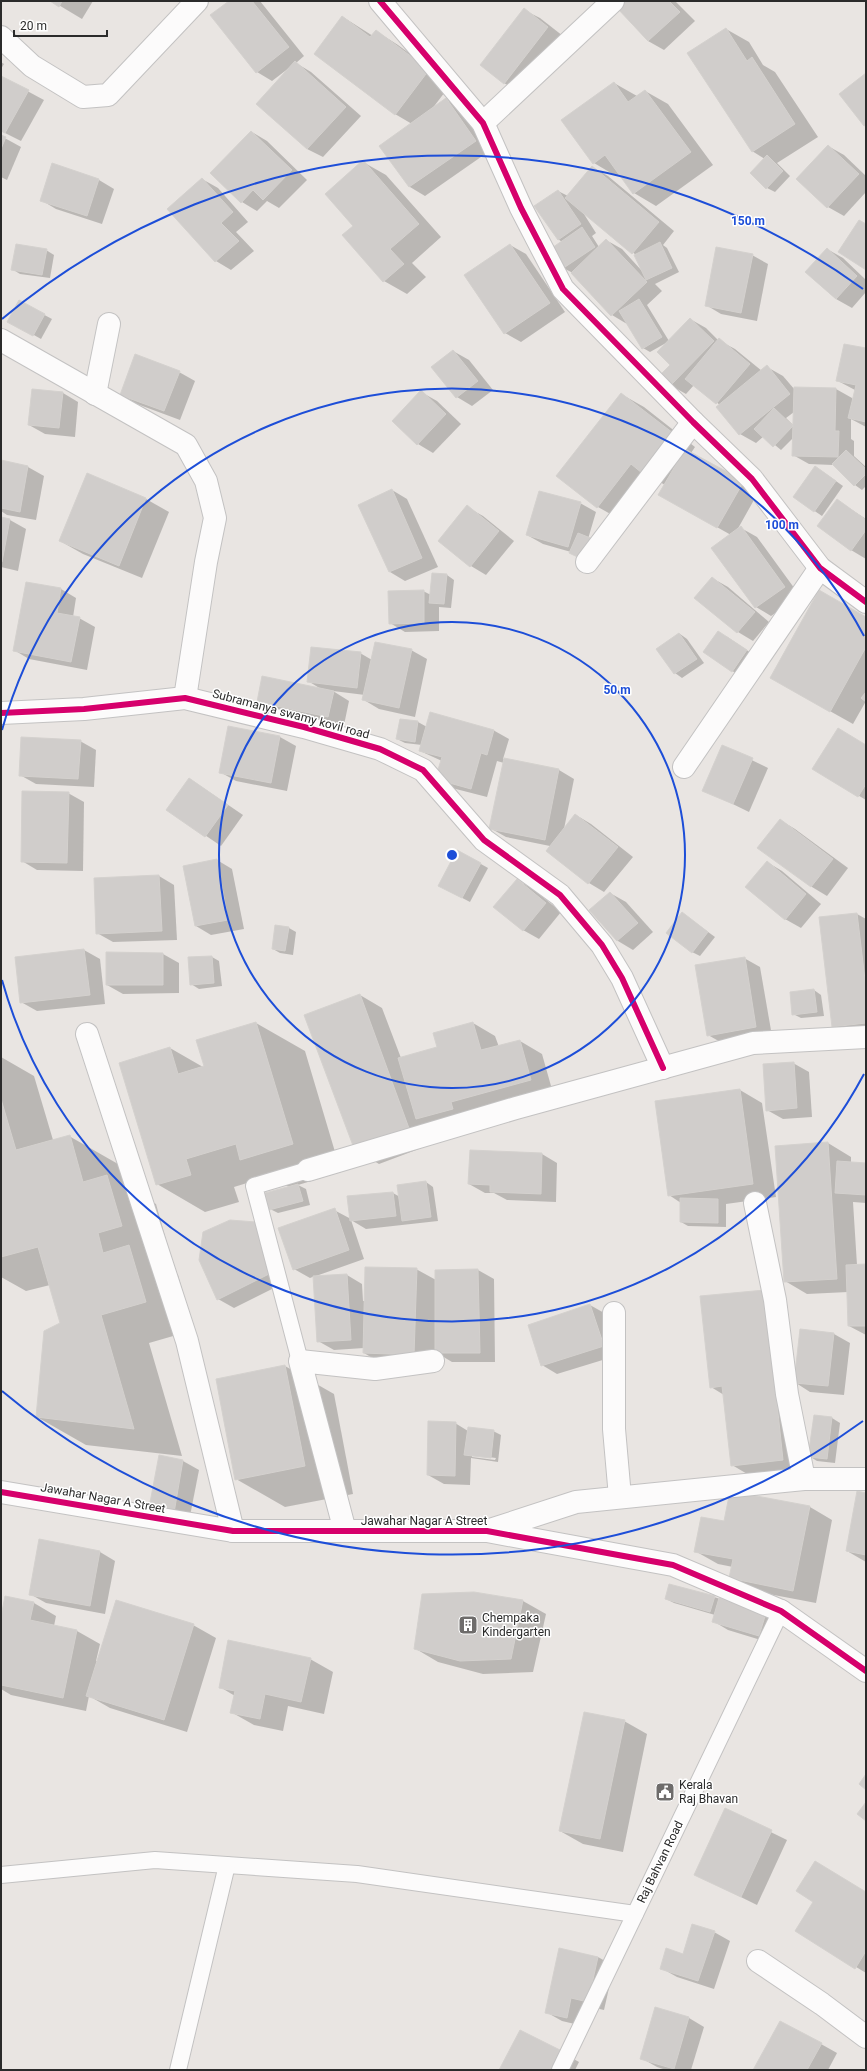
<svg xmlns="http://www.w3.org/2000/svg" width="867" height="2071" font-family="Roboto,sans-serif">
<rect width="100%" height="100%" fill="#e9e5e2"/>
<g fill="#0003" fill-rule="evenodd">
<polygon points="52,1 93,1 82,19"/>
<polygon points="230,1 260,1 304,56 296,63 311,72 361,116 323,157 307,149 289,68 272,81 257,72"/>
<polygon points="628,1 675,1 695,21 664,50 648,41 619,9"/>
<polygon points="524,10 540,18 563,36 520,92 504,83"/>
<polygon points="343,17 373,36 376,31 398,45 451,84 432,109 446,99 462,108 491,150 425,196 410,187 380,146 412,124 395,114"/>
<polygon points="726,29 749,42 763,65 775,72 818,137 777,163 790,176 775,192 767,188 752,173 765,159 752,151"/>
<polygon points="1,62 4,64 1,69"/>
<polygon points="1,77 44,100 21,141 1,131"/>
<polygon points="614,83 637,96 645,91 668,104 713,165 656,206 634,193 620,174 616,176 594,163"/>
<polygon points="252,132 267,141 307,180 279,208 267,201 257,211 242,202 212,173"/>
<polygon points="1,136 21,147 7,180 1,177"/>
<polygon points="828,146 844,155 866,176 866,192 844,216 828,207 797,179"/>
<polygon points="363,162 386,175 441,237 412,263 426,277 407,294 384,281 343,235 354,226"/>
<polygon points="53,165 99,180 114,189 102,224 56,209 41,200"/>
<path d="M 592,167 L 608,176 L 674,231 L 663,245 L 667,248 L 679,272 L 655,284 L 662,291 L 647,305 L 669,341 L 690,319 L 706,328 L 718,340 L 735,349 L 762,371 L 767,367 L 783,376 L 795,390 L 795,388 L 836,389 L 852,398 L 853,403 L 855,390 L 838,381 L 866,349 L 866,427 L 851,419 L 851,439 L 854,441 L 854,456 L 866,467 L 866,486 L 862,490 L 855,485 L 833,465 L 809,464 L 793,455 L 794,437 L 781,450 L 764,436 L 756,443 L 740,434 L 720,405 L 694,385 L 686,394 L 670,385 L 672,365 L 666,343 L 650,352 L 643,348 L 627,324 L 612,315 L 571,272 L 563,268 L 562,242 L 558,239 L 558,191 L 568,196 ZM 582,211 L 636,255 L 642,271 L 622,249 L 606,240 L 599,247 L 592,236 L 596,233 ZM 794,412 L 794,426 L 786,418 Z"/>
<polygon points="202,179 218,188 248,222 236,232 254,251 231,270 216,261 169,209"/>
<polygon points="510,245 526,254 565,312 521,342 505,333"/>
<polygon points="827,249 843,258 866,280 866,292 852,308 836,299 806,272"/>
<polygon points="46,250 54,255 50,278 20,274 12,269"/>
<polygon points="752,255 768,264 757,321 721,314 706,305"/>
<polygon points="20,302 52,319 41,339 9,321"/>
<polygon points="453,351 469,360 493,390 472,406 457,397"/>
<polygon points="179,372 195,381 180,420 137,404 121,395"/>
<polygon points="421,392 437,401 461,424 433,453 418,444 393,421"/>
<polygon points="63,393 78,402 75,437 45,434 29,425"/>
<polygon points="621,394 644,407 695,447 691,453 759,491 736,532 741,528 757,537 800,596 771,616 756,607 731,535 660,495 665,485 653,478 621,520 598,507 558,475"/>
<polygon points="1,461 28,467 44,476 36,520 7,515 1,511"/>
<polygon points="823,472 843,486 822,516 794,497"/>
<polygon points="87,475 146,499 169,512 142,578 83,554 60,541"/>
<polygon points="392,490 407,499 438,567 405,581 390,572 359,505"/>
<polygon points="837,500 866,519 866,559 851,550"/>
<polygon points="580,503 596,512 588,539 578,557 571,552 543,544 527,535"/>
<polygon points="467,507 483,516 514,541 486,575 471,566"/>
<polygon points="1,518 10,520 26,529 18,571 1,567"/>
<polygon points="447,575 454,580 451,608 439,607 439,631 405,632 390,623 423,591 431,595"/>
<polygon points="712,578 728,587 769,622 753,641 738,632"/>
<polygon points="61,589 76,598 73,617 79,618 95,627 87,670 29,659 14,650"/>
<polygon points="866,618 866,701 853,724 794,691"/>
<polygon points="680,634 687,639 704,663 682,678 675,673"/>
<polygon points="726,636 754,655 740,676 704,652"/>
<polygon points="411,650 427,659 415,717 379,709 364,700 365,695 333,691 349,701 344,725 273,710 258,701 321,689 308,681 360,653 372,660"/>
<polygon points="400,720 418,722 427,727 493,730 509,739 503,759 559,770 574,779 564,829 576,815 591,824 633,857 604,892 589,883 547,850 550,846 506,837 490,828 504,763 497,761 487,797 452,788 436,779 442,761 420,751 422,745 405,743 397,739"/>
<polygon points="229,727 280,737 296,746 287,791 236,781 220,772"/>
<polygon points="80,741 96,750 94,787 36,784 20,775"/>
<polygon points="723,746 768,768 749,812 704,790"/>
<polygon points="866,746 866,800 814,769"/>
<polygon points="190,779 243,815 221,846 168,810"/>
<polygon points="68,793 84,802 83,871 37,870 22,861"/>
<polygon points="780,820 795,829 848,868 827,896 812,887 759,847"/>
<polygon points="458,851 488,868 470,902 447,890"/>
<polygon points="217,860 232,869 244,929 211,935 196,926"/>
<polygon points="767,862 782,871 821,904 801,928 785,919"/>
<polygon points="159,876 174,885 177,940 113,942 97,933"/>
<polygon points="517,880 533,889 561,912 539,939 523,930"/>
<polygon points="610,893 626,902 653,932 633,950 618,941 591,910"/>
<polygon points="682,913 715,937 700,956 692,952"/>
<polygon points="857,914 866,919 866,1033 848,1035 833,1026"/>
<polygon points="289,928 296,932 293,955 280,953 273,949"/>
<polygon points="84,950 100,959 105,1004 37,1011 21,1002"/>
<polygon points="107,953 163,954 179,963 179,993 123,994 107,985"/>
<polygon points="212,957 219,961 222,986 199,989 191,984"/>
<polygon points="744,958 760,967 772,1036 724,1044 708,1035"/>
<polygon points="814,990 821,995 824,1016 801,1018 793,1014"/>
<polygon points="360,995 382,1008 401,1058 438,1048 473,1023 495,1036 499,1047 520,1041 542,1054 553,1093 439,1131 425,1123 432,1144 379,1164 356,1150"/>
<polygon points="256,1023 305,1051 341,1172 298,1185 306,1189 310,1205 278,1213 270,1209 289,1187 270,1176 234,1187 239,1202 205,1212 157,1184 170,1048 203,1067 205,1067 198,1040"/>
<polygon points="1,1057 34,1076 53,1140 69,1136 118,1164 124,1185 156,1204 170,1254 151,1259 178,1275 194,1330 149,1343 182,1456 86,1445 37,1417 61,1324 50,1285 26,1291 1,1277"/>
<polygon points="793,1063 809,1072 812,1117 783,1119 767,1110"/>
<polygon points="740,1090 762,1103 776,1197 726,1204 726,1227 688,1226 681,1222 681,1203 669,1195"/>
<polygon points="828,1143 851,1157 851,1163 866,1164 866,1203 853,1202 857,1265 866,1265 866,1335 849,1326 848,1292 807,1294 785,1281"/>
<polygon points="542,1154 557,1163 556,1202 507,1200 494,1193 485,1193 469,1184"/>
<polygon points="426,1182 433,1187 438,1221 366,1229 351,1220 364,1259 316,1276 347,1275 362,1284 363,1301 365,1301 416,1269 436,1280 436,1271 478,1270 494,1279 495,1362 452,1362 437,1353 386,1366 364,1353 364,1348 334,1350 318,1341 315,1276 310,1278 294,1269 334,1210 351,1219 393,1193 400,1197"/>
<polygon points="204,1233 286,1282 234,1308 218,1299"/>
<polygon points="765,1291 787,1304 795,1374 801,1330 834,1334 850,1343 844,1395 810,1392 796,1383 805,1472 754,1478 732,1465 724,1395 711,1387"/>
<polygon points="590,1305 606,1314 619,1355 557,1374 542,1365"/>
<polygon points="285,1366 334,1394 353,1494 285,1507 236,1479"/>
<polygon points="814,1416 832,1418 840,1423 835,1463 817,1461 809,1456"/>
<path d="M 455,1423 L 468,1431 L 493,1431 L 501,1435 L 498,1462 L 471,1458 L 470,1485 L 444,1484 L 428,1475 ZM 472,1455 L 496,1458 L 495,1460 L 472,1457 Z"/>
<polygon points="160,1457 183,1461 199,1470 189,1521 165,1517"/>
<polygon points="866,1494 866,1562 847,1551"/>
<polygon points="810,1507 832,1520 816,1603 753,1591 731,1578 733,1567 718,1564 695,1551 725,1523"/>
<polygon points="100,1552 115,1561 105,1614 46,1603 30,1594"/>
<polygon points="474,1593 523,1601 546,1614 533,1672 483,1674 438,1662 416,1649"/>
<polygon points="714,1597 766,1614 781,1623 774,1644 728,1630 713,1621 715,1615 674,1603 666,1599"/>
<polygon points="34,1603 56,1616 54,1626 77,1631 100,1644 96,1661 98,1661 193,1625 216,1638 187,1732 110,1708 89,1696 86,1711 11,1695 1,1689 1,1622"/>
<polygon points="310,1659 333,1672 324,1714 288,1706 283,1731 254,1725 231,1712 235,1696 220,1687"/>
<polygon points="624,1721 647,1734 623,1852 583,1844 560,1831"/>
<polygon points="726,1810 787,1840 757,1905 696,1875"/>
<polygon points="866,1893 866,1973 797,1931 815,1901"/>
<polygon points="714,1932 730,1941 714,1989 677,1977 661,1968 684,1955"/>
<polygon points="560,1949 598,1957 614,1966 604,2010 587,2006 583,2026 562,2021 546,2012"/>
<polygon points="689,2018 704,2027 691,2070 666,2070 657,2067 641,2058"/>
<polygon points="821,2044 837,2053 828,2070 754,2070"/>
<polygon points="563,2053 579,2062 575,2070 500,2070"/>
</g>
<g fill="#d0cdcb" stroke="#d4d1ce">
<polygon points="50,1 62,1 59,7"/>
<polygon points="229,1 252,1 289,47 256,73 210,15"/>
<polygon points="626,1 669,1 680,12 648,41 618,9"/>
<polygon points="524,8 548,27 504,84 480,65"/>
<polygon points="342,16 370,37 376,30 429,70 395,115 314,54"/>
<polygon points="726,28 747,61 752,57 795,124 752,152 687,53"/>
<polygon points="295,61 346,107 307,149 256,104"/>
<polygon points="866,73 866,125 864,126 839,94"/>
<polygon points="1,76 29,90 5,133 1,131"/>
<polygon points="614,82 628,102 645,90 691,152 633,194 605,155 593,164 561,120"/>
<polygon points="446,98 476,141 409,187 379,146"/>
<polygon points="251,131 292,170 263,200 253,190 241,203 210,173"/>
<polygon points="1,135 6,137 1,149"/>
<polygon points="828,145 859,174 827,208 796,179"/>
<polygon points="767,155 783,171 766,189 750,173"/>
<polygon points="363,160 419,224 390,249 404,264 383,282 342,235 353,226 325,194"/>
<polygon points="52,163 99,179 87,216 40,201"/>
<polygon points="592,166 659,222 632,254 565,198"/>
<polygon points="202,178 233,212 221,223 239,241 215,262 167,209"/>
<polygon points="558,190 581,224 558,240 534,206"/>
<polygon points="859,220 866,224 866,270 838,252"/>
<polygon points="582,227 595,247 562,269 549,250"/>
<polygon points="606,239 647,282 611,316 571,273"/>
<polygon points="660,242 672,268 646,280 634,255"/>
<polygon points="16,244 47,249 42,275 11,270"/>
<polygon points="510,244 550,303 504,334 464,275"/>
<polygon points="716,247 753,254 741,313 705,306"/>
<polygon points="827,248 857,276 836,299 805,272"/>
<polygon points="639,299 662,337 642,349 619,311"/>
<polygon points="19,300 45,314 33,336 7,322"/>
<polygon points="690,318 714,341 670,386 659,376 670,365 657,352"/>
<polygon points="719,338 750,364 716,404 685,379"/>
<polygon points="844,344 866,348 866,422 848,418 856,385 836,381"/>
<polygon points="453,350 478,381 456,398 431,367"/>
<polygon points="135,354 180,371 164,411 120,395"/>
<polygon points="767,365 790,394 739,435 716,407"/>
<polygon points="794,387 836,388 835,431 839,431 838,457 792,456"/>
<polygon points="32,389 63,392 59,428 28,425"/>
<polygon points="421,390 446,414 417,445 392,421"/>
<polygon points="621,393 673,433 642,473 631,464 597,508 556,476"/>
<polygon points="774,408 793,426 773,447 754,429"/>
<polygon points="685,449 744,481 717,528 658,495"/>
<polygon points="846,450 866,469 866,474 854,486 832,464"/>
<polygon points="1,460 28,466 20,512 1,508"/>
<polygon points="815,466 836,481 814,512 793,497"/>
<polygon points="87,473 146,498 119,566 59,541"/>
<polygon points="392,489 422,558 389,572 358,505"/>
<polygon points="539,491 581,502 568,547 526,535"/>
<polygon points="837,499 866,520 866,530 851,551 817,526"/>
<polygon points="467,505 499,531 470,567 438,541"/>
<polygon points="1,517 10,519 2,562 1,562"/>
<polygon points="741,526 785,587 755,608 711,548"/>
<polygon points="578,533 593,539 584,560 569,553"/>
<polygon points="432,573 447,574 444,604 429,603"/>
<polygon points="712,577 755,612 737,633 694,598"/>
<polygon points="26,582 61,588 57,613 80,617 71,662 13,651"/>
<polygon points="424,590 424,623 389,624 388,591"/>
<polygon points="819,590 866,617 866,647 830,712 770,678"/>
<polygon points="718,631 747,650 732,672 703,652"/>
<polygon points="679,633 697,659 674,674 656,649"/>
<polygon points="375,642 412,649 399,708 362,700"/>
<polygon points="311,647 361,652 357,688 307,682"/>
<polygon points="262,676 334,691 328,717 257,702"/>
<polygon points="866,692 866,702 861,698"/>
<polygon points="430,712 494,730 487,755 481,753 471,789 435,779 442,757 419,751"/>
<polygon points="400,719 418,721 415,742 396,739"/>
<polygon points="228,726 280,736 271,783 219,773"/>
<polygon points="838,728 866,745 866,784 858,797 812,769"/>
<polygon points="21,737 81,740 78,779 19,776"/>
<polygon points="722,745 753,758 733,804 702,791"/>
<polygon points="504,758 559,769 545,840 489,829"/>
<polygon points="189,778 228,805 205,837 166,810"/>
<polygon points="22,791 69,792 67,863 21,862"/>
<polygon points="575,814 618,847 588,884 546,851"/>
<polygon points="780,819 833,859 811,887 757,848"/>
<polygon points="457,850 481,863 462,898 438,886"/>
<polygon points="217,859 228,920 195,926 183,866"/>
<polygon points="767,861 806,894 785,920 745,887"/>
<polygon points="159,875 162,931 96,934 94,878"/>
<polygon points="517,879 546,903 523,931 493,907"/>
<polygon points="610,892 638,923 617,941 589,910"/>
<polygon points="682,912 708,932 692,953 666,933"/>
<polygon points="857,913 866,988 866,1023 832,1027 819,917"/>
<polygon points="275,925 289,927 285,951 272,949"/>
<polygon points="84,949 90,995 20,1003 15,957"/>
<polygon points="106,952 163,953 163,985 106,985"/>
<polygon points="212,956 214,983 190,985 188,957"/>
<polygon points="745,957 756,1027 707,1036 695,965"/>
<polygon points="814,989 817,1012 792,1015 790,992"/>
<polygon points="360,994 410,1131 355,1151 304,1015"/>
<polygon points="256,1022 293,1144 240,1160 236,1144 186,1159 191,1175 156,1185 119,1063 170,1047 178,1074 204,1066 196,1040"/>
<polygon points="473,1022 481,1050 520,1040 531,1080 451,1102 453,1109 416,1119 398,1058 437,1047 433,1033"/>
<polygon points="794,1062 797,1108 766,1111 763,1064"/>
<polygon points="740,1089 753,1184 668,1196 655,1101"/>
<polygon points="1,1099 16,1150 70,1135 83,1182 107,1175 122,1226 98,1233 103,1253 129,1245 146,1302 101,1315 134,1429 36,1417 44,1331 60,1323 38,1247 1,1257"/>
<polygon points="828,1142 837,1279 784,1282 775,1146"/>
<polygon points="470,1150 542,1153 541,1194 490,1192 490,1185 468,1184"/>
<polygon points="837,1161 866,1163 866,1195 835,1193"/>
<polygon points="426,1181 431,1217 402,1221 397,1185"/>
<polygon points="298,1184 303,1201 269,1210 265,1193"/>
<polygon points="393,1192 396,1216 350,1221 347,1196"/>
<polygon points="680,1198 718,1199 718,1223 680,1222"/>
<polygon points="335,1208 349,1250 293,1270 278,1228"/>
<polygon points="230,1220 256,1222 271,1273 217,1300 199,1260 203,1232"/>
<polygon points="866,1264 866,1326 848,1326 846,1265"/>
<polygon points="365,1267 417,1268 414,1355 363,1353"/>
<polygon points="478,1269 480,1353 435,1353 435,1270"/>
<polygon points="347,1274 351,1340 317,1342 313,1276"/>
<polygon points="765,1290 783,1460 731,1466 722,1386 710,1388 700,1296"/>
<polygon points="590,1304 604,1346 541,1366 528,1325"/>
<polygon points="800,1329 834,1333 828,1386 794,1383"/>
<polygon points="285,1365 305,1466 235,1480 216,1379"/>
<polygon points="814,1415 832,1417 827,1459 808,1457"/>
<polygon points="428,1421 456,1422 455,1476 427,1475"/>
<polygon points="468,1427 494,1430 491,1458 464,1455"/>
<polygon points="159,1455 183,1460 174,1513 149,1508"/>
<polygon points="730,1491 810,1506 793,1591 729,1578 733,1559 694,1552 701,1517 724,1521"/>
<polygon points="857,1491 866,1493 866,1555 846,1551"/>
<polygon points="39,1539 100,1551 90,1606 29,1595"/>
<polygon points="669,1584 715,1596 710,1612 665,1599"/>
<polygon points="474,1592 523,1600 511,1659 460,1661 414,1649 422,1594"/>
<polygon points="5,1596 34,1602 30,1620 77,1630 63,1698 1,1685 1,1617"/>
<polygon points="719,1598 766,1613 759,1636 712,1622"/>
<polygon points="116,1600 194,1624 164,1720 86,1696"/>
<polygon points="228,1640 311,1658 301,1702 265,1694 260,1719 230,1713 235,1691 219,1688"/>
<polygon points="584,1712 625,1720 600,1839 559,1831"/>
<polygon points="866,1774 866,1790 859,1784"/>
<polygon points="866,1802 866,1821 857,1814"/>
<polygon points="725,1808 772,1830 741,1897 694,1875"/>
<polygon points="815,1861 866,1892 866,1951 855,1969 795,1931 813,1902 796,1891"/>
<polygon points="692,1924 715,1931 698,1981 660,1969 666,1948 683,1954"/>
<polygon points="559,1948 598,1957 588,2002 571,1998 567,2018 545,2013"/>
<polygon points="655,2007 689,2017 674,2069 640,2059"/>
<polygon points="780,2021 822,2043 807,2070 753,2070"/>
<polygon points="520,2030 564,2052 555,2070 499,2070"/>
</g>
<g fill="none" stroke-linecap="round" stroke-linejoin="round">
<defs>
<g id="service">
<polyline points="300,1361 254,1186 308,1170"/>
<polyline points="1,1875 155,1860 357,1874 635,1914"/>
<polyline points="178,2070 227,1865"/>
<polyline points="560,2070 781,1611"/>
</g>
<g id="minor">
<polyline points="380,1 483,123 521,208 563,289 693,422 752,479 820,568 866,602"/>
<polyline points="1,37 32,66 83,97 108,95 197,1"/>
<polyline points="483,123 613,1"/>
<polyline points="1,340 186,445 206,481 215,518 206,562 185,698"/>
<polyline points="95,394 109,324"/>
<polyline points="587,562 693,422"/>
<polyline points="1,713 84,709 185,698 304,727 380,749 423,770 484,840 560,895 602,945 622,978 663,1068"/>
<polyline points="684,767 820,568"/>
<polyline points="87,1034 187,1341 233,1531"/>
<polyline points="308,1170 516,1108 753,1043 866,1037"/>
<polyline points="755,1203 775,1300 787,1394 804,1479"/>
<polyline points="614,1313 614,1429 620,1497"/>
<polyline points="345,1531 300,1361 375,1369 433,1361"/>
<polyline points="487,1531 576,1502 804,1479 866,1479"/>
<polyline points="781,1611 866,1671"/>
<polyline points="758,1961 822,2004 866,2037"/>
</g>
<polyline id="tertiary" points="1,1492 233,1531 487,1531 673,1565 781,1611"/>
</defs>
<use href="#service" stroke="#c3c2c2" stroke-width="18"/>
<use href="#minor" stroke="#c3c2c2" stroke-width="24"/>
<use href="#tertiary" stroke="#c3c2c2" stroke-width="24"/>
<use href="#service" stroke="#fcfbfb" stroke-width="16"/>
<use href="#minor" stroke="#fcfbfb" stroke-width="22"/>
<use href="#tertiary" stroke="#fcfbfb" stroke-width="22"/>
<defs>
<g id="cycleway">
<polyline points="380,1 483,123 521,208 563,289 693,422 752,479 820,568 866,602"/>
<polyline points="1,713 84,709 185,698 304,727 380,749 423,770 484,840 560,895 602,945 622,978 663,1068"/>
<polyline points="1,1492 233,1531 487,1531 673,1565 781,1611 866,1671"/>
</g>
</defs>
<use href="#cycleway" stroke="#fff" stroke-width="8"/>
<use href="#cycleway" stroke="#d6006c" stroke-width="6"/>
</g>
<g fill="none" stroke="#1d4ed8" stroke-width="2">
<circle cx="452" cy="855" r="233"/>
<path d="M864 1074A467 467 0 0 1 2 980M2 730A467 467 0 0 1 864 636"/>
<path d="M863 1421A700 700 0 0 1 2 1391M2 319A700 700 0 0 1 863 289"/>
</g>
<defs>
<symbol id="building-square" viewBox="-11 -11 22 22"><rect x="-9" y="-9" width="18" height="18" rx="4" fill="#6e6c6b" stroke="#fff"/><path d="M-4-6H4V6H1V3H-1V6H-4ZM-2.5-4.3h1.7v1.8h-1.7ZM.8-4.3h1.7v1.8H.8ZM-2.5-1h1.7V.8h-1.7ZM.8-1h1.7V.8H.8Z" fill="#fff"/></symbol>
<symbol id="civic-square" viewBox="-11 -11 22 22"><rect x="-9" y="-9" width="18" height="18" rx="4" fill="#6e6c6b" stroke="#fff"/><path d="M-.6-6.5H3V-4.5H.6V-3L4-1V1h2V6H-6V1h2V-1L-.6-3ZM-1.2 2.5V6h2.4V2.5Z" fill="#fff"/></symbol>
</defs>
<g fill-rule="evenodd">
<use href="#building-square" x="457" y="1614" width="22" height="22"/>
<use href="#civic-square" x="654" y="1781" width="22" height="22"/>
</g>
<g text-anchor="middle" stroke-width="3" stroke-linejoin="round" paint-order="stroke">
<g font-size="12" fill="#2b2b2b" stroke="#fff">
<text transform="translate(291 714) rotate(15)" y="4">Subramanya swamy kovil road</text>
<text transform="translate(103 1498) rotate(10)" y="4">Jawahar Nagar A Street</text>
<text x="424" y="1525">Jawahar Nagar A Street</text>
<text transform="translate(660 1862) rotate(-64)" y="4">Raj Bahvan Road</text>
</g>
<g font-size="12" fill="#2b2b2b" stroke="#fff" text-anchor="start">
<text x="482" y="1622">Chempaka<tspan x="482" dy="14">Kindergarten</tspan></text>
<text x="679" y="1789">Kerala<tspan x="679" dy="14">Raj Bhavan</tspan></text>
</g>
</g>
<circle cx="452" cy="855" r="6" fill="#1d4ed8" stroke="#fff" stroke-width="2"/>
<g font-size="12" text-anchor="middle" font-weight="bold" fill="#1d4ed8" stroke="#fff" stroke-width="3" stroke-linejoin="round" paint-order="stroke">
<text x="748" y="225">150 m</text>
<text x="782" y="529">100 m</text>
<text x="617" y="694">50 m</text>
</g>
<rect width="867" height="2071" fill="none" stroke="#2b2b2b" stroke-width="4"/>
<path d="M14 30v6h93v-6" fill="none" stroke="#2b2b2b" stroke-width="2"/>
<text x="20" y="30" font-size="12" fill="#2b2b2b" stroke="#ffffff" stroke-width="3" paint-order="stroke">20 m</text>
</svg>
